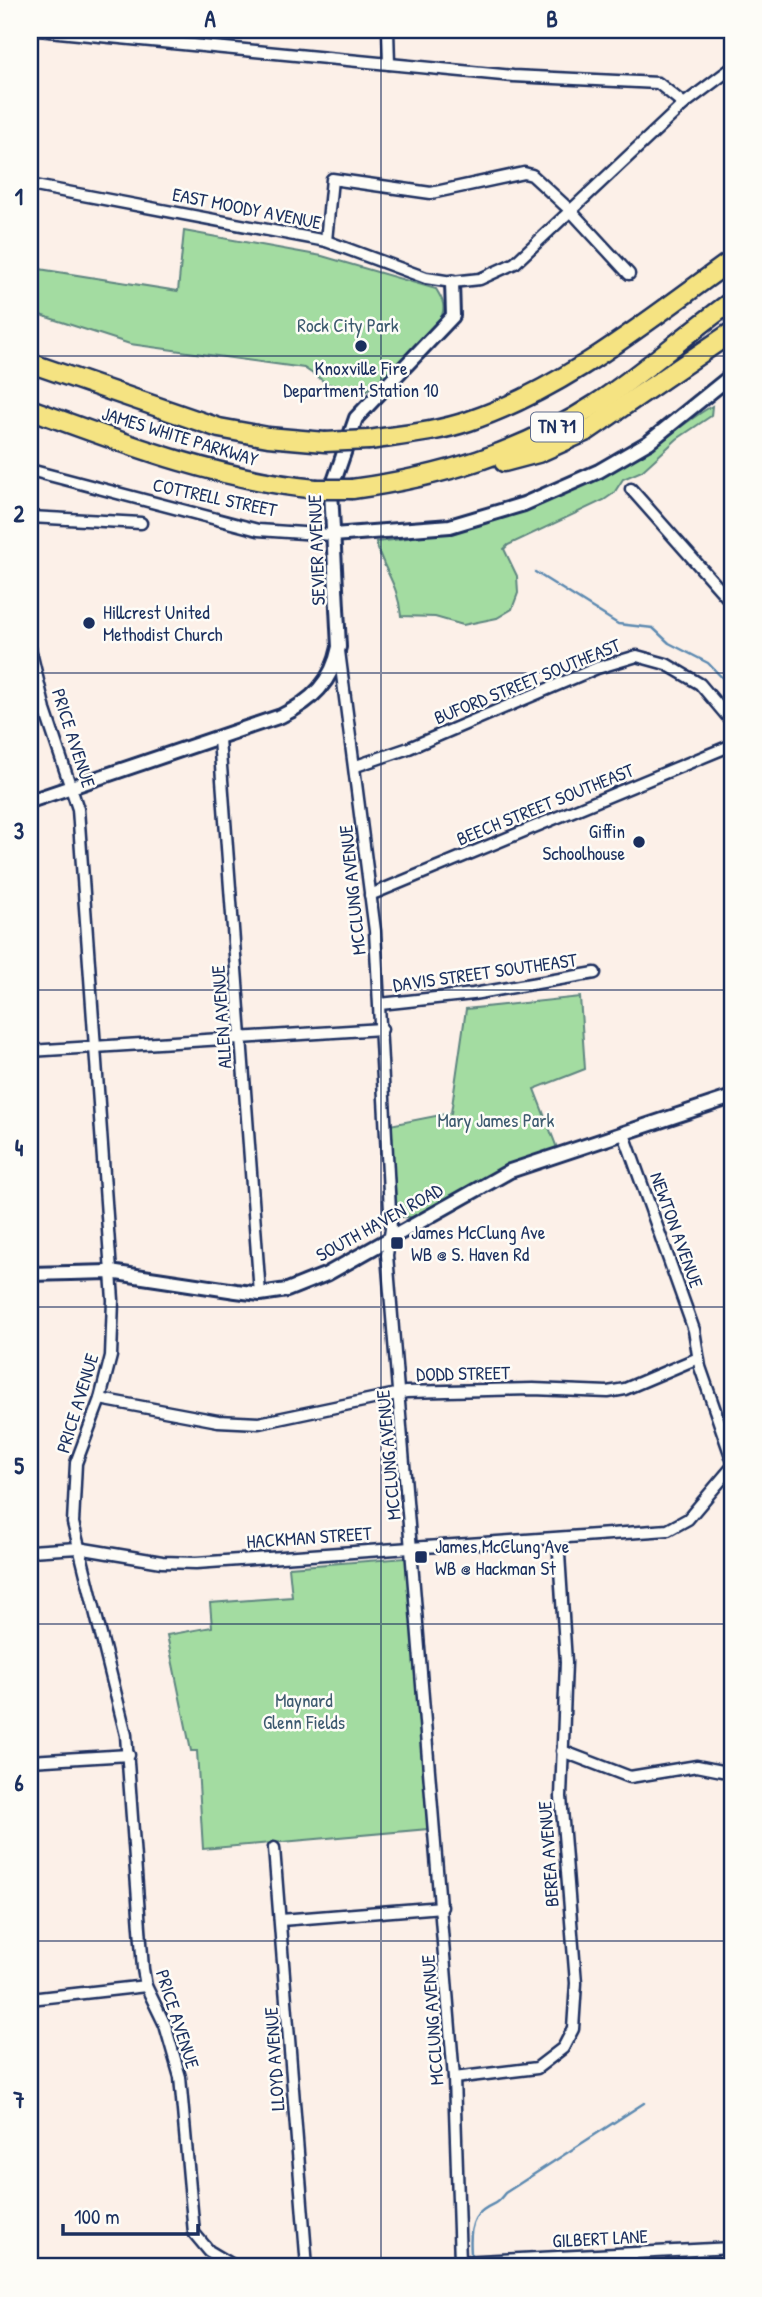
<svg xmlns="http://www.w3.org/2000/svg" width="762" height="2297" font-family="'Patrick Hand',sans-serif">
<rect width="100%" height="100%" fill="#fcf0e8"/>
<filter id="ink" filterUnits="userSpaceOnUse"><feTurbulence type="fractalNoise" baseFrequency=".0143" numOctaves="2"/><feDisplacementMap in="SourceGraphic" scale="14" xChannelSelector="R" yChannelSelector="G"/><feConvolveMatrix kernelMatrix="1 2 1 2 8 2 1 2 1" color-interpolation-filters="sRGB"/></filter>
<g filter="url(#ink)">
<g fill="#a3dca1" stroke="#5f8680" stroke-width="2">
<path d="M 184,231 L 322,256 L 436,289 C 441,297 446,305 442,315 C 433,338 383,375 364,393 L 328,384 L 304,368 L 130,344 L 34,313 L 39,269 L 178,291 Z"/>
<path d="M 712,406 L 711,416 L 677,439 L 642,471 L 623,479 L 614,493 L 604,500 L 508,545 L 504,549 L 517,576 L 518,593 L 512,609 L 497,618 L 463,625 L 435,617 L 401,616 C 398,582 383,571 376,542 C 471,532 559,503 641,455 C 666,440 687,420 712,406 Z"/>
<polygon points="580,997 585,1069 534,1089 557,1148 509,1167 412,1217 401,1217 397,1211 390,1125 451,1113 466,1009"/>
<polygon points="406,1558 428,1829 203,1849 197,1751 191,1751 167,1635 212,1627 210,1603 292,1597 289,1567"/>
</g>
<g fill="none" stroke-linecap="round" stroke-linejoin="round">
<g stroke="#5d8ab1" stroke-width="2.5">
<polyline points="535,572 618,624 653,628 669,643 708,663 732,688"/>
<path d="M 471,2254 C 470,2239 469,2220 483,2210 C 494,2202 494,2207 505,2193 L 644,2103"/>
</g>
<defs>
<g id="minor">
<polyline points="38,30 513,76 658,83 684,104"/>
<polyline points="388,30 389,64"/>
<polyline points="30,185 326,241 426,278 452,282 480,279 515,263 684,104 732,68"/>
<polyline points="326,241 332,179 431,193 524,173 532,175 570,210 629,274"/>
<polyline points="722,383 732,394"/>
<polyline points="30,470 258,530 333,535"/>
<polyline points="631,489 732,603"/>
<polyline points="30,517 141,523"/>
<polyline points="30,648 45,710 78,809 113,1300 111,1356 100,1399 76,1463 73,1523 126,1735 143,1969 146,1986 165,2025 180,2077 194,2233 209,2251 236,2267"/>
<polyline points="339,651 375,931 391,1229 387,1255 454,2078 460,2262"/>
<polyline points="219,739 260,1294"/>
<polyline points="356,766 409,748 597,668 637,656 666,664 700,684 732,722"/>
<polyline points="370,895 732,745"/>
<polyline points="380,1004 473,994 595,973"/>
<polyline points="30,1051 382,1029"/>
<polyline points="624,1134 694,1330 700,1367 732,1459"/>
<polyline points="100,1399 218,1421 259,1423 406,1392 533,1389 608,1392 625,1389 698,1358"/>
<polyline points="30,1551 78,1548 162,1562 196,1563 668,1530 688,1519 732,1467"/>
<polyline points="562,1751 630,1777 697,1766 732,1773"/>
<polyline points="30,1761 129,1755"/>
<polyline points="274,1848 307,2267"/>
<polyline points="281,1920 442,1907"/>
<polyline points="30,1999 146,1986"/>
<polyline points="454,2078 537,2068 563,2048 573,2029 576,1983 561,1797 566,1662 558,1539"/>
<polyline points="428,2267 460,2262 732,2248"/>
</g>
<g id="tertiary">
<polyline points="333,535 450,526 524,504 599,471 649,442 732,375"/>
<path d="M 30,801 L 281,716 C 312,701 332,682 339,647 L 331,490 L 347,444 L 356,418 L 453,316 L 452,282"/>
<polyline points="30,1274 110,1272 236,1291 260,1294 287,1290 327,1274 510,1171 732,1097"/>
</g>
<g id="motorway">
<polyline points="30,363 219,428 268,437 325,442"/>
<path d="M 30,409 C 123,443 216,479 316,489"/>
<path d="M 369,440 C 403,435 437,432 469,421 C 567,388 649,319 732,260"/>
<polyline points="504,462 538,453 587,431 732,332"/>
<path d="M 352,489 C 440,477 521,453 596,404 C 643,373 686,334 732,301"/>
</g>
</defs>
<use href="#minor" stroke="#1b2f5e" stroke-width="15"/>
<use href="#tertiary" stroke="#1b2f5e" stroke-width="18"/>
<use href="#motorway" stroke="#1b2f5e" stroke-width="23"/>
<use href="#minor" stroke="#fdfcf7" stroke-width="10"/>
<use href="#tertiary" stroke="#fdfcf7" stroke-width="12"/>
<use href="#motorway" stroke="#f5e382" stroke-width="18"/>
<defs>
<g id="motorway-bridge">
<polyline points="325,442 369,440"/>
<polyline points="316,489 352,489"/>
</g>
</defs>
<use href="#motorway-bridge" stroke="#1b2f5e" stroke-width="23" stroke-linecap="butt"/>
<use href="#motorway-bridge" stroke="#f5e382" stroke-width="18"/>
</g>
</g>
<path fill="none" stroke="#1b2f5e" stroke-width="2" stroke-opacity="0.55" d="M 381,30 L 381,2267M 30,356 L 732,356M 30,673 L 732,673M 30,990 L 732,990M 30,1307 L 732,1307M 30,1624 L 732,1624M 30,1941 L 732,1941"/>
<g fill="#1b2f5e" stroke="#fdfcf7" stroke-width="2.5">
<circle cx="361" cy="346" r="7"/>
<circle cx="89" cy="623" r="7"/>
<circle cx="639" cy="842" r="7"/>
<rect x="390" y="1236" width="14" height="14" rx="3.5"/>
<rect x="414" y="1550" width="14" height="14" rx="3.5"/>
</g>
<g text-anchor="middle" stroke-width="5" stroke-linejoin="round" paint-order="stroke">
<rect fill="#fdfcf7" stroke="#5f6c8c" stroke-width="2" x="531" y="412.5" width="52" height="29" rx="5"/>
<g font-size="18" font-weight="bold" fill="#1b2f5e">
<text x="557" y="433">TN 71</text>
</g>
<g font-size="19" fill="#1b2f5e" stroke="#fdfcf7">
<text transform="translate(247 208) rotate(11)" y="7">EAST MOODY AVENUE</text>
<text transform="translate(180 436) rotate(17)" y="7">JAMES WHITE PARKWAY</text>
<text transform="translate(215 497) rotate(12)" y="7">COTTRELL STREET</text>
<text transform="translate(316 550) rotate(-92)" y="7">SEVIER AVENUE</text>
<text transform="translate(527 681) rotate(-22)" y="7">BUFORD STREET SOUTHEAST</text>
<text transform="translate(74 738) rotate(72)" y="7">PRICE AVENUE</text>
<text transform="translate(545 804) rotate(-22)" y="7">BEECH STREET SOUTHEAST</text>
<text transform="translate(352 890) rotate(-96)" y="7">MCCLUNG AVENUE</text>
<text transform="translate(485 972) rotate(-8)" y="7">DAVIS STREET SOUTHEAST</text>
<text transform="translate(221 1017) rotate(-94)" y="7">ALLEN AVENUE</text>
<text transform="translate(379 1222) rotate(-29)" y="7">SOUTH HAVEN ROAD</text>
<text transform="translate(677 1230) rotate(70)" y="7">NEWTON AVENUE</text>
<text transform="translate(463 1373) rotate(-1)" y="7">DODD STREET</text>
<text transform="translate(77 1403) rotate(-73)" y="7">PRICE AVENUE</text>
<text transform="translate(388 1455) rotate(-95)" y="7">MCCLUNG AVENUE</text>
<text transform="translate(309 1537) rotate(-4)" y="7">HACKMAN STREET</text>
<text transform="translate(548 1854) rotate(-94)" y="7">BEREA AVENUE</text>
<text transform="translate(178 2019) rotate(72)" y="7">PRICE AVENUE</text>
<text transform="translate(432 2020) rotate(-94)" y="7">MCCLUNG AVENUE</text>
<text transform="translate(274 2059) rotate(-94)" y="7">LLOYD AVENUE</text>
<text transform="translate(600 2238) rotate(-3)" y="7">GILBERT LANE</text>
</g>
<g font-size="19" fill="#3d5a6f" stroke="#fdfcf7">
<text x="348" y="332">Rock City Park</text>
<text x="496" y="1127">Mary James Park</text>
<text x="304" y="1707">Maynard<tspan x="304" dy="22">Glenn Fields</tspan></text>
</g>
<g font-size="19" fill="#1b2f5e" stroke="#fdfcf7" text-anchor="start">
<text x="361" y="375" text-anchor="middle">Knoxville Fire<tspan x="361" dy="22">Department Station 10</tspan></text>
<text x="103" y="619">Hillcrest United<tspan x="103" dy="22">Methodist Church</tspan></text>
<text x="625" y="838" text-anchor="end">Giffin<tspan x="625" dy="22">Schoolhouse</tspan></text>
<text x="411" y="1239">James McClung Ave<tspan x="411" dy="22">WB @ S. Haven Rd</tspan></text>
<text x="435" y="1553">James McClung Ave<tspan x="435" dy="22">WB @ Hackman St</tspan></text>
</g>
</g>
<rect width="762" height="2297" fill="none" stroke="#fdfcf7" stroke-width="77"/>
<path d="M63 2224v10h135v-10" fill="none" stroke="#1b2f5e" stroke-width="3.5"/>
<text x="74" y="2224" font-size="21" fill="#1b2f5e" stroke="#fdfcf7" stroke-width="5" paint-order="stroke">100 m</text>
<rect x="38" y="38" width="686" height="2220" fill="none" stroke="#1b2f5e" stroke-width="2.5"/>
<g font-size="23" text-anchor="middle" font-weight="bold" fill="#1b2f5e">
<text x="210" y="27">A</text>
<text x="552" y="27">B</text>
<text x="19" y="205">1</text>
<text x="19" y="522">2</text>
<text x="19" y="839">3</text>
<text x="19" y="1156">4</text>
<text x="19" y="1474">5</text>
<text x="19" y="1791">6</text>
<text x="19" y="2108">7</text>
</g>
</svg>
